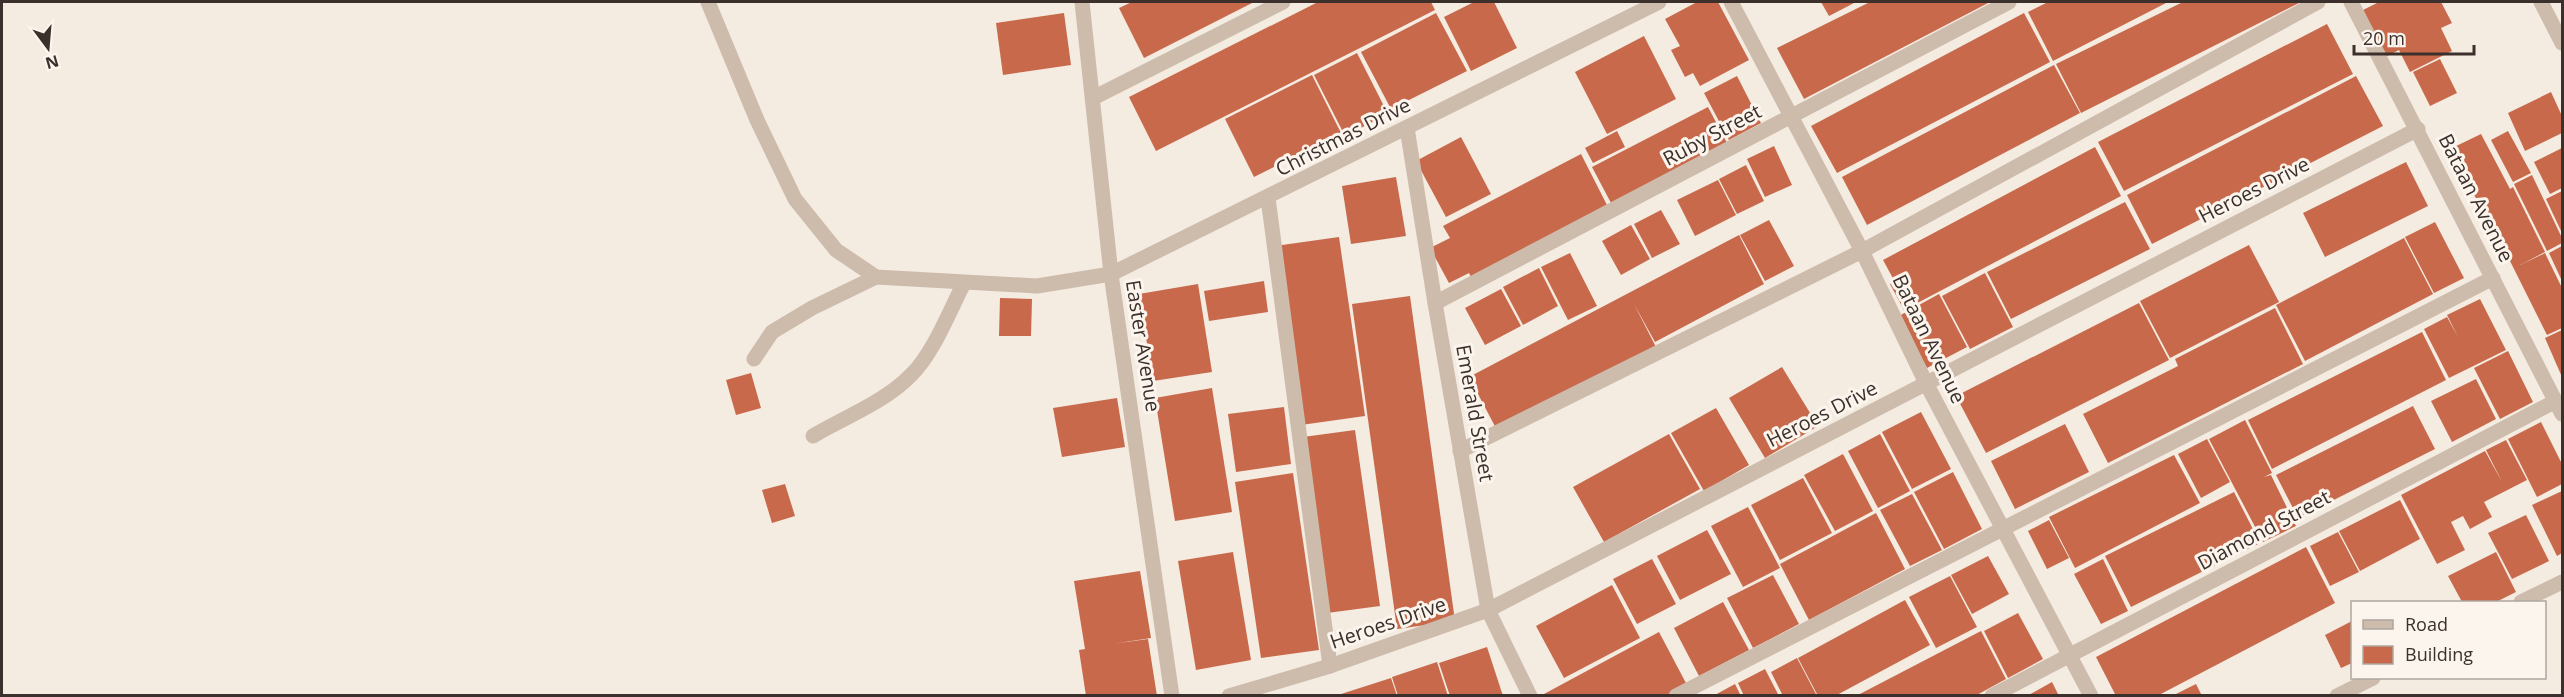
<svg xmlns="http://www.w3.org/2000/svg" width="2564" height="697" font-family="'Open Sans',sans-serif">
<rect width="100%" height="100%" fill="#f4ebe1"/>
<g fill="#c8694b">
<polygon points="1132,2 1254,2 1144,58 1119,8"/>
<polygon points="1318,2 1431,2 1435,10 1156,151 1129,97"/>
<polygon points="1474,2 1494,2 1517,48 1471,71 1444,17"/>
<polygon points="1697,2 1718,2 1749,60 1700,86 1693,73 1685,77 1671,50 1680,46 1665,19"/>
<polygon points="1821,2 1856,2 1829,16"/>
<polygon points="1870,2 1990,2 1804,99 1777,48"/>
<polygon points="2048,2 2168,2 2053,61 2028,12"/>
<polygon points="2183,2 2301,2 2081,113 2056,64"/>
<polygon points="2379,2 2441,2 2452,23 2441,28 2452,51 2410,72 2399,50 2387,56 2363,10"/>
<polygon points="1064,13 1071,65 1003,75 996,23"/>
<polygon points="1436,13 1467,71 1391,109 1361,52"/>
<polygon points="2024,13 2050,62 1837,173 1811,126"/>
<polygon points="2327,24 2353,74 2124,191 2098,142"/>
<polygon points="1644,36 1676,99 1607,134 1575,72"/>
<polygon points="1357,53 1388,114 1345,136 1314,75"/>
<polygon points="2440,59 2457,93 2430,106 2413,72"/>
<polygon points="2054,65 2080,113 1867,225 1842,177"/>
<polygon points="1312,75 1341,133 1254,177 1225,119"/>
<polygon points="1737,76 1761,123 1729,140 1704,93"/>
<polygon points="2356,76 2383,126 2152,244 2127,195"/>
<polygon points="2551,92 2562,116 2562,133 2525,151 2508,113"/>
<polygon points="1708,107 1727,143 1611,203 1592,167"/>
<polygon points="1617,131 1625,147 1593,163 1585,148"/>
<polygon points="2508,131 2531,173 2513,182 2491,140"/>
<polygon points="2481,134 2510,189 2513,187 2545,252 2520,265 2545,253 2562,288 2562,328 2547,335 2481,203 2479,204 2450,149"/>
<polygon points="1461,137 1491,194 1446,217 1416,161"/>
<polygon points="1774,146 1792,185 1765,197 1747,159"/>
<polygon points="2095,147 2121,196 1904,310 1890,284 1895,282 1883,260"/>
<polygon points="2562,148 2562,188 2550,194 2534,162"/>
<polygon points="1581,154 1609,209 1473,281 1469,273 1449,283 1430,248 1450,238 1443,226"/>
<polygon points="2406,162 2428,206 2325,257 2303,213"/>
<polygon points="1746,165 1764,201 1737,214 1719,179"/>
<polygon points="2532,175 2562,238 2562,243 2547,251 2514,184"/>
<polygon points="1396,177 1406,236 1351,244 1342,186"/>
<polygon points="1718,180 1736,215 1695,236 1677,200"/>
<polygon points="2562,191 2562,233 2546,199"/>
<polygon points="2125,202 2150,249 2011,319 1987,272"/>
<polygon points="1661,210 1680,244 1652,258 1634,224"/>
<polygon points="1769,220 1794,266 1765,281 1740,235"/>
<polygon points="2435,222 2464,278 2434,293 2405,237"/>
<polygon points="1631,225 1650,259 1621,275 1602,241"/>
<polygon points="1739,235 1764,284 1655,342 1634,304 1657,349 1498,432 1469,377"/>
<polygon points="1339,237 1365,416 1301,425 1275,246"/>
<polygon points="2404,238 2433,294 2305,361 2276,305"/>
<polygon points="2249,245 2279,302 2170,358 2140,301"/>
<polygon points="2562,246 2562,281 2549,253"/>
<polygon points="1570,253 1597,306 1568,320 1541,267"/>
<polygon points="1539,268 1558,306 1523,325 1503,287"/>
<polygon points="1985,273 2013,327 1970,349 1942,296"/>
<polygon points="1264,281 1268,312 1209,321 1204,291"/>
<polygon points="1198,284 1212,372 1153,381 1139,294"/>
<polygon points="1501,289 1521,326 1485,345 1465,308"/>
<polygon points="1939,294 1967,347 1927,368 1899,316"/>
<polygon points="1410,296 1455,621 1397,629 1352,304"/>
<polygon points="1000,298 1032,299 1031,336 999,336"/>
<polygon points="2480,299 2506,350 2449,378 2424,329 2447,317 2458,337 2447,315"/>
<polygon points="2139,303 2169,360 1986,453 1956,396"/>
<polygon points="2275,308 2303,364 2108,463 2083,414 2178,366 2175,359"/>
<polygon points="2562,330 2562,377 2545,338"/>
<polygon points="2422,332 2446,380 2272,469 2248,420"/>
<polygon points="2508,351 2533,402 2500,419 2474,368"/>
<polygon points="1782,367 1818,426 1765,458 1729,398"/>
<polygon points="751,373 761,408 736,415 726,380"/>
<polygon points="2476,379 2496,419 2452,442 2431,401"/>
<polygon points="1212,388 1232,512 1175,521 1155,398"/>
<polygon points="1117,398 1125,447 1062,457 1053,408"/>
<polygon points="2413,406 2435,449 2298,518 2276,475"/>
<polygon points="1284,407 1291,464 1236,472 1228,414"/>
<polygon points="1716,408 1749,465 1704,491 1671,433"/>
<polygon points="1921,412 1951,469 1912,489 1882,432"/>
<polygon points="2245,420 2272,473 2264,477 2271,475 2296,526 2263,542 2209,439"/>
<polygon points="2541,422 2562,464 2562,484 2537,497 2508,439"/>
<polygon points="2065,424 2089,472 2015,509 1991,461"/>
<polygon points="1355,430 1380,606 1327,613 1303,437"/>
<polygon points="1669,434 1700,489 1604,542 1573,487"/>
<polygon points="1880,434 1910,491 1878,508 1848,451"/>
<polygon points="2207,439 2230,482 2201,498 2178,454"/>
<polygon points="2506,440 2527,480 2484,502 2492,517 2470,529 2463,516 2451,522 2465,550 2437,564 2401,495 2485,451 2502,482 2486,450"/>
<polygon points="1843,454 1873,511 1835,531 1804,475"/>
<polygon points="2174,455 2200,503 2075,568 2049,517"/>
<polygon points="1953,472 1982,529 1944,549 1914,492"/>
<polygon points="1293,473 1319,650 1261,658 1235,482"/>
<polygon points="1803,478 1832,533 1780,560 1751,505"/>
<polygon points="785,484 795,516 772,523 762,490"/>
<polygon points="2562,491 2562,553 2557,556 2532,505"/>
<polygon points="2234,492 2260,543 2131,607 2105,556"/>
<polygon points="1912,494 1942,550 1910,566 1880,510"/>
<polygon points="2400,500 2420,539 2360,571 2339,531"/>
<polygon points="1748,507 1780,568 1743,587 1711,526"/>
<polygon points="1876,513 1905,569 1809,620 1780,564"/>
<polygon points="2526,515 2549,561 2512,579 2488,533"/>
<polygon points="2049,520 2069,558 2047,569 2028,531"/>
<polygon points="1707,530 1731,574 1680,600 1657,556"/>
<polygon points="2338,532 2359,572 2330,586 2310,546"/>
<polygon points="2306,547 2335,603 2157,696 2116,696 2096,657"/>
<polygon points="1233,552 1251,660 1196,670 1178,561"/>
<polygon points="2496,552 2516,592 2496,602 2462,602 2448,576"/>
<polygon points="1988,556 2009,594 1972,614 1951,575"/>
<polygon points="1652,559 1676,604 1637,624 1613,579"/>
<polygon points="2103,559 2128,611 2101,624 2074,574"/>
<polygon points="1140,571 1151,638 1112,644 1148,639 1157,696 1086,696 1079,650 1085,649 1074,581"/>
<polygon points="1773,575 1799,624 1753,648 1727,598"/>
<polygon points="1950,576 1977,627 1936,648 1909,597"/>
<polygon points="1612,585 1640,638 1564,678 1536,626"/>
<polygon points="1905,600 1930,645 1835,696 1818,696 1798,658"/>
<polygon points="1723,602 1749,650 1699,676 1674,628"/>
<polygon points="2018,613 2043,659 2008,678 1984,631"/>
<polygon points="2352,621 2352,663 2341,668 2325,635"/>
<polygon points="1981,631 2006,679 1975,696 1856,696"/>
<polygon points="1659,632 1687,685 1666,696 1545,696 1544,694"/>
<polygon points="1487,647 1503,696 1450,696 1439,663"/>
<polygon points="1797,658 1817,696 1783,696 1771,672"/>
<polygon points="1437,662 1448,696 1398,696 1392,677"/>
<polygon points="1765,669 1779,696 1744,696 1738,683"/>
<polygon points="1391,678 1397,696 1339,696 1338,695"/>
<polygon points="2052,682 2059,696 2027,696"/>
<polygon points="1735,684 1741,696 1713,696"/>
<polygon points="2196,684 2202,696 2172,696"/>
</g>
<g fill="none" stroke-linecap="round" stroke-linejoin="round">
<g stroke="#cdbbac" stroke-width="15">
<polyline points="754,359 772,332 812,308 876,277"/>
<path d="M 813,436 C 845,417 885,402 911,375 C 933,354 950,310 964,283"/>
</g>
<g stroke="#cdbbac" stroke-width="15">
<polyline points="708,2 757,120 795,199 836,250 876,277 1037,286 1111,274 1659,2"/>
<polyline points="1082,2 1111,274 1172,696"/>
<polyline points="1731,2 1862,251 1926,383 2091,696"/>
<polyline points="2351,2 2562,414"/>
<polyline points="2541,2 2562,43"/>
<polyline points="1093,98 1283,2"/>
<polyline points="1407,128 1435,303 1488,610 1530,696"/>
<polyline points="1268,198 1330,666"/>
<polyline points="1435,303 2009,2"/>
<polyline points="1460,451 1862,251 2318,2"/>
<polyline points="2521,602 2562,582"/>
<polyline points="1229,696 1330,666 1488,610 2418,129"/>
<polyline points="1676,696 2493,278"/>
<polyline points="1992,696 2556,401"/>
<polyline points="2337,696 2373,678"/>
</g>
</g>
<g text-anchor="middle" stroke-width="6" stroke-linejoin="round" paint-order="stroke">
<g font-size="20" fill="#3b302b" stroke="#fbf5ee">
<text transform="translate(1712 135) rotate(-28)" y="7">Ruby Street</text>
<text transform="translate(1343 137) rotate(-27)" y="7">Christmas Drive</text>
<text transform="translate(2254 190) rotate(-27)" y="7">Heroes Drive</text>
<text transform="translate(2476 198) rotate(63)" y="7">Bataan Avenue</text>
<text transform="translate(1929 339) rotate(64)" y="7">Bataan Avenue</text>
<text transform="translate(1143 346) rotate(81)" y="7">Easter Avenue</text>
<text transform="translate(1475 413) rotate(80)" y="7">Emerald Street</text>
<text transform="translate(1822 414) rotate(-27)" y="7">Heroes Drive</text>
<text transform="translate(2264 530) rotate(-28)" y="7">Diamond Street</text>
<text transform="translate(1388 623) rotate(-19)" y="7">Heroes Drive</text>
</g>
</g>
<rect width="2564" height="697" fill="none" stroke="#3b302b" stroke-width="6"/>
<rect x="2351" y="601" width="195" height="78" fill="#fbf5ee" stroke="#aea6a0" stroke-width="1.5"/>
<rect x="2363" y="620" width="30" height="9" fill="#cdbbac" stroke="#aea6a0" stroke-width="1.5"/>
<text x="2405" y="631" font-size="18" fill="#3b302b">Road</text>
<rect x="2363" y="646" width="30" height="18" fill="#c8694b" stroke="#aea6a0" stroke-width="1.5"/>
<text x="2405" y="661" font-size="18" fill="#3b302b">Building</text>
<g transform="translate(48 48) rotate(164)" stroke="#fbf5ee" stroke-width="4.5" paint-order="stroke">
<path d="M0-4.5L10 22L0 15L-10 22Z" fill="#3b302b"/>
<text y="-9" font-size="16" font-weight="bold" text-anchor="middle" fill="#3b302b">N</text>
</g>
<path d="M2354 45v9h120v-9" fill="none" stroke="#3b302b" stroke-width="3"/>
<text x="2363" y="45" font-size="18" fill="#3b302b" stroke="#fbf5ee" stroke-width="4.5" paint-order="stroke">20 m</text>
</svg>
